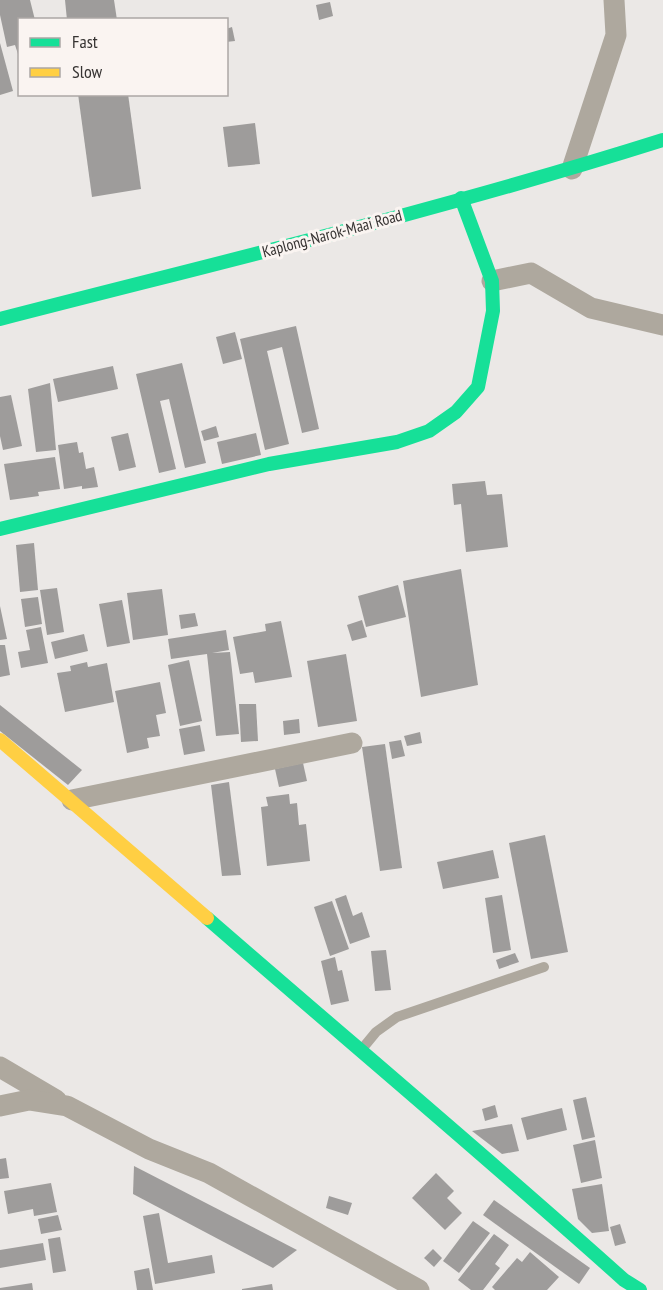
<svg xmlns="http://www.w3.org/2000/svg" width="663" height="1290" font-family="'PT Sans Narrow',sans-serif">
<rect width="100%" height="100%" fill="#ebe8e6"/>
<g fill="#9e9c9b">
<polygon points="0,0 30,0 35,20 20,20 20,60 15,45 7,47 0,15"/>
<polygon points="65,0 114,0 117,20 67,20"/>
<polygon points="330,2 333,16 319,20 316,5"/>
<polygon points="232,27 235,41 226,42 226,29"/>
<polygon points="0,43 13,91 0,95"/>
<polygon points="78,94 128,94 141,189 92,197"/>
<polygon points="255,123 260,164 228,167 223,127"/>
<polygon points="296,326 319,429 302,433 282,347 267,351 289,444 265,450 240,339"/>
<polygon points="235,332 242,359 223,364 216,337"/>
<polygon points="182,363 206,463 185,468 169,399 160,401 176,469 159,473 136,374"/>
<polygon points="113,366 118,389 58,402 53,379"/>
<polygon points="50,383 56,450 36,452 28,389"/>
<polygon points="11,395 22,446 3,450 0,436 0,397"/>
<polygon points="216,426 219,437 204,441 201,431"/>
<polygon points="128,433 136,467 119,471 111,437"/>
<polygon points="256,433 261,455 222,464 217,442"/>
<polygon points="77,442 79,453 83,452 86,469 94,467 98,487 82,489 82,486 64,489 58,445"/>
<polygon points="55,457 60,489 38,492 39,496 10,500 4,464"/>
<polygon points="485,481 487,495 502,494 508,547 466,552 461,504 454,505 452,484"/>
<polygon points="34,543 38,590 20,592 16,545"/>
<polygon points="461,569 478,685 421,697 403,581"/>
<polygon points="398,585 406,617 366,627 358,596"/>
<polygon points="57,588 64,632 47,635 40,590"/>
<polygon points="162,589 168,635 133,640 127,593"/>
<polygon points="38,597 42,624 25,627 21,599"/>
<polygon points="122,600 130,643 107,647 99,604"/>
<polygon points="0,606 7,639 0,640"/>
<polygon points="195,613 198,626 181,629 179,615"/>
<polygon points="362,620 367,637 352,641 347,625"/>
<polygon points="281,621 292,677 255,683 253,672 240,674 233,637 266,631 265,624"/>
<polygon points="41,627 48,663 21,668 18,652 30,650 26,630"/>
<polygon points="226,630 229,650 212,653 230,652 239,734 216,736 207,654 171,659 168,639"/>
<polygon points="84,634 88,651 55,659 51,642"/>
<polygon points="0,645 5,645 10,675 0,677"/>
<polygon points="346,654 357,721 318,727 307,661"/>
<polygon points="189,660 202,721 180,726 168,665"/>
<polygon points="87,662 88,667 107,663 114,702 65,712 57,673 71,671 70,666"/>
<polygon points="160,682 166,713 156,715 160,736 147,738 149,748 127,753 115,691"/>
<polygon points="239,704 256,704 258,741 241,742"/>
<polygon points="0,705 82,770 68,785 0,731"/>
<polygon points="299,719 300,733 284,735 283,721"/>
<polygon points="200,725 205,751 184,755 179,729"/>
<polygon points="420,732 422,743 407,746 404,736"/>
<polygon points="401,740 405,756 392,759 389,742"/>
<polygon points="385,744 402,868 380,871 362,747"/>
<polygon points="303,763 307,781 279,787 275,769"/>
<polygon points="229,782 241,875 222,876 211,785"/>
<polygon points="289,794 290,804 297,803 299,825 306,824 310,861 267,866 261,807 268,806 266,797"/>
<polygon points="545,835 568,952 531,959 509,843"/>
<polygon points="493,850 499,878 443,889 437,862"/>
<polygon points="346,895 353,916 362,912 370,937 350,944 335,899"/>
<polygon points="502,895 511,950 493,953 485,898"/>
<polygon points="332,901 349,949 330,956 314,907"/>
<polygon points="386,950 391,990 375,991 371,951"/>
<polygon points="515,953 519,962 499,969 496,960"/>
<polygon points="335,957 338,971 342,970 349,1001 331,1005 321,961"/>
<polygon points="586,1097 595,1137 582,1140 573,1100"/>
<polygon points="495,1105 498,1117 485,1121 482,1109"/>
<polygon points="562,1108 567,1130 527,1140 521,1118"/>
<polygon points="512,1124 519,1151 502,1154 472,1131"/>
<polygon points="595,1140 602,1178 581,1183 573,1145"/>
<polygon points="6,1158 9,1178 0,1179 0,1159"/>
<polygon points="134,1166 297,1250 273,1268 133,1194"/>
<polygon points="436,1173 454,1191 447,1198 462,1213 445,1230 412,1198"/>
<polygon points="51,1183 57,1212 34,1216 33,1209 8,1214 4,1191"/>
<polygon points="602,1184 609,1231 592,1233 578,1219 572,1189"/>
<polygon points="329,1196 352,1203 348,1215 326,1208"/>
<polygon points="494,1200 590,1268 579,1284 483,1215"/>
<polygon points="159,1213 168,1263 212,1255 215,1273 155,1284 143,1216"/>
<polygon points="58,1215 62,1230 41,1234 38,1219"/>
<polygon points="473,1221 490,1233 459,1273 443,1261"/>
<polygon points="620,1224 626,1243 615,1246 610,1227"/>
<polygon points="494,1234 509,1245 495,1264 500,1268 483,1290 471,1290 458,1280"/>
<polygon points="60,1237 66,1271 53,1273 48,1239"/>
<polygon points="43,1243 46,1260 0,1268 0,1250"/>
<polygon points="433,1249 442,1258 434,1267 424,1258"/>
<polygon points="530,1252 559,1277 547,1290 495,1290 492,1287 517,1258 522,1262"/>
<polygon points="149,1268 153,1290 137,1290 134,1271"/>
<polygon points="32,1283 33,1290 0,1290 0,1288"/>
<polygon points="272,1284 273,1290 242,1290 242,1289"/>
</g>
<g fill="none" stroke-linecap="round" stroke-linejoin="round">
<polyline stroke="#aea89e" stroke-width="10" points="362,1049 376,1032 397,1017 544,967"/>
<g stroke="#aea89e" stroke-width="21">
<polyline points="572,169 616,35 614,0"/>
<polyline points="492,281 531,273 591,308 663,325"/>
<polyline points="72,800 352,743"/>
<polyline points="0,1067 56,1100"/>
<polyline points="0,1106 29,1100 67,1106 149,1149 209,1173 419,1290"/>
</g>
<g stroke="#16e098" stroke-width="14">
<path d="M 0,319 C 221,262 445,209 663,140"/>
<polyline points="0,529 269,464 397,442 429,431 456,412 478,387 493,311 492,281 461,198"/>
<path d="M 207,918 C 346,1039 487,1157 624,1280 L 640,1290"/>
</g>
<polyline stroke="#ffcf43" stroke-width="14" points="0,740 207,918"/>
</g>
<g text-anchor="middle" stroke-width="6" stroke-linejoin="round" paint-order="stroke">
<g font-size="16" fill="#363332" stroke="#faf4f1">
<text transform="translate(332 233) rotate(-15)" y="6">Kaplong-Narok-Maai Road</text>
</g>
</g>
<rect x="18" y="18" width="210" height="78" fill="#faf4f1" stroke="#aca7a5" stroke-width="1.5"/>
<rect x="30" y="38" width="30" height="9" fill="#16e098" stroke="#aca7a5" stroke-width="1.5"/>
<text x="72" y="48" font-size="18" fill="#363332">Fast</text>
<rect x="30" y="68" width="30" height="9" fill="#ffcf43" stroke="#aca7a5" stroke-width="1.5"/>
<text x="72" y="78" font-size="18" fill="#363332">Slow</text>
</svg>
